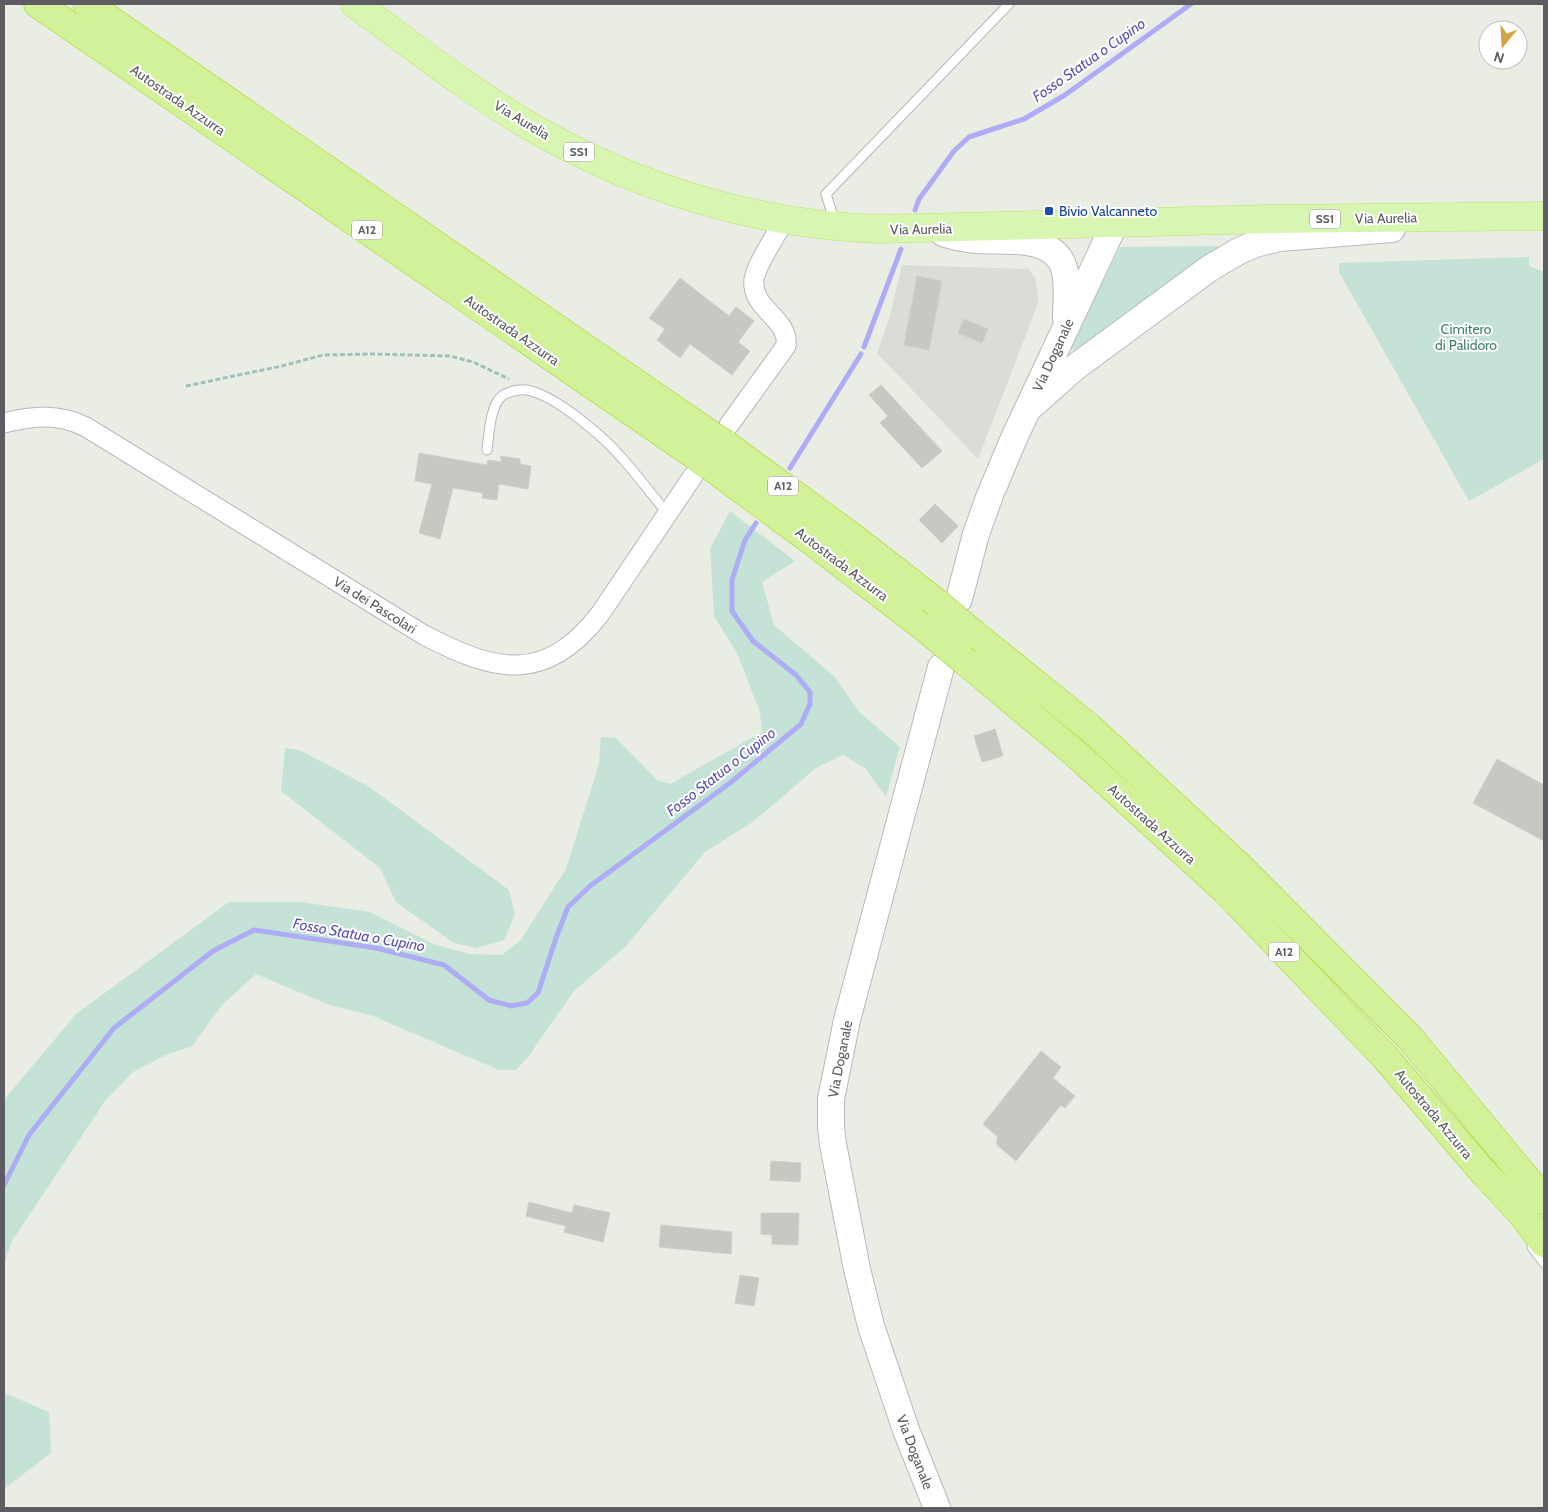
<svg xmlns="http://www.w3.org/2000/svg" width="1548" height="1512" font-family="Cabin,sans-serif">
<rect width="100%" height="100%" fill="#eaede4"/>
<polygon fill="#dadcd6" points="902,265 1028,269 1035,277 1039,301 978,459 877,353 890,316"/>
<g fill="#c4e2d5">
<polygon points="1221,246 1218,251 1077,351 1070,348 1120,247"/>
<polygon points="1529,257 1529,266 1544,272 1544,459 1469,501 1339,272 1339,263"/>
<polygon points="730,511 795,561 762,582 774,625 835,677 859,712 900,747 886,797 865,768 843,755 816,768 754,821 705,852 625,947 574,991 528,1057 516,1070 499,1070 373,1016 327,1004 256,974 223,1004 192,1046 168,1054 133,1072 105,1101 12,1241 4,1263 4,1100 76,1014 229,902 300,902 370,912 433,944 470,954 502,955 520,941 566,869 599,764 601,737 616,738 657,780 670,784 762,732 760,712 737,653 714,616 710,549"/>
<polygon points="285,748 299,750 368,786 509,890 515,915 504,940 476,948 454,943 396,902 380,868 281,791"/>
<polygon points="4,1393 49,1412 51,1453 4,1489"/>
</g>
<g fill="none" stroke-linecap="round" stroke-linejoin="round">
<g stroke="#aeacf5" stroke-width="5">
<polyline points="915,210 919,199 933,180 954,151 969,137 1024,119 1065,95 1191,4"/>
<polyline points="864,347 901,249"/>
<polyline points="790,468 861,354"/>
<polyline points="4,1185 29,1135 114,1028 213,951 254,930 376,948 444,965 489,1000 511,1006 527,1003 538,993 556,938 568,907 590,886 730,783 801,724 810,704 810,692 796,675 753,641 732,611 732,580 745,540 756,523"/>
</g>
</g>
<g fill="#c6c8c1" stroke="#cdd1c3">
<polygon points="917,276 942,281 929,350 904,345"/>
<polygon points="680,278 729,316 736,307 754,321 738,342 750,351 732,375 690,344 680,358 657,340 665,329 649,318"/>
<polygon points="964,319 988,329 982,343 958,333"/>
<polygon points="881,385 942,451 922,468 880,423 888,416 869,395"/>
<polygon points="419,453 487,465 488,460 501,462 501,456 520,459 520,464 531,466 528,489 499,484 497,500 482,498 483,493 453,488 440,539 419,533 432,484 415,481"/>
<polygon points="935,504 958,526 942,543 919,520"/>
<polygon points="995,729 1003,756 982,762 974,736"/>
<polygon points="1497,759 1544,785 1544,841 1473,803"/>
<polygon points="1041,1051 1061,1067 1053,1078 1075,1096 1065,1108 1061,1105 1016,1161 996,1144 998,1137 983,1124"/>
<polygon points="771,1161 801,1163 800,1182 770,1180"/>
<polygon points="529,1202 572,1213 574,1205 610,1213 603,1242 564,1232 566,1226 526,1216"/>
<polygon points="761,1213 799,1213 798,1245 772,1244 772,1235 761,1234"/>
<polygon points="661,1225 732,1232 731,1254 659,1247"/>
<polygon points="740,1275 759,1278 754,1306 735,1303"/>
</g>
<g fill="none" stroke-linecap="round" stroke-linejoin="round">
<defs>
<g id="service">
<polyline points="835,223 826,194 1009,4"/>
<path d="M 487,450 C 489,436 490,405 502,396 C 509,391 522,388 531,391 C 558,398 603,436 622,458 C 638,476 652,495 668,514"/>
<polyline points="1532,1247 1544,1263"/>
</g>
<g id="minor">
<path d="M 4,423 C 33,416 58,413 86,427 L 424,635 C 495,672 545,685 600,614 L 693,476"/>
<path d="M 729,425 L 786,346 C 790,318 750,309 754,279 C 757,263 776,236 784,220"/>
</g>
<g id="secondary">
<path d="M 943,233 C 954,237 966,239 977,240 C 1004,242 1054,234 1064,268 C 1069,284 1066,302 1066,318"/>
<polyline points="1028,409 1074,368 1210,268 1239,251 1255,244 1280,238 1392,229"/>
<polyline points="993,488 1014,438 1115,223"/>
<polyline points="959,599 976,534 990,495"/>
<polyline points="937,1508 906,1430 871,1326 857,1269 833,1144 831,1127 831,1099 847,1020 941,667"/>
</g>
<path id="primary" d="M 355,4 C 412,45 468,90 528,125 C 635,188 756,225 880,229 L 1269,219 L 1544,216"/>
<g id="motorway">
<polyline points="38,4 696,456"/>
<polyline points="87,4 711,435"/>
<polyline points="725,444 851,536 932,599"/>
<polyline points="710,466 813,542 925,628"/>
<polyline points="974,634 1090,728 1241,868 1410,1038 1544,1200"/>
<polyline points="966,662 1076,754 1225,890 1384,1056 1484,1173 1522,1214 1544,1243"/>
</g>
</defs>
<use href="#service" stroke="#b8b6bd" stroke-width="11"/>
<use href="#minor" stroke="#b8b6bd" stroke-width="21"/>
<use href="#secondary" stroke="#b9b8bf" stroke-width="28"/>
<use href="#primary" stroke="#bce169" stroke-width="29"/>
<use href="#motorway" stroke="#a4d71a" stroke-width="29"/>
<polyline stroke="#9ec1bc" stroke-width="3" stroke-dasharray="5 2.5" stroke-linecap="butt" points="186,386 282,366 323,355 372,354 450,356 473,362 509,379"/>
<use href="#service" stroke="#fff" stroke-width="9"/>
<use href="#minor" stroke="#fff" stroke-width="19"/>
<use href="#secondary" stroke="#fff" stroke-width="26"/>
<use href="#primary" stroke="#d8f6b1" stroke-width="28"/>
<use href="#motorway" stroke="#d3f198" stroke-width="28"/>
<defs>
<g id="motorway-bridge">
<polyline points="711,435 725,444"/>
<polyline points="696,456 710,466"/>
<polyline points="932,599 974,634"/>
<polyline points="925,628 966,662"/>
</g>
</defs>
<use href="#motorway-bridge" stroke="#a4d71a" stroke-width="29" stroke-linecap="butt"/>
<use href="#motorway-bridge" stroke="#d3f198" stroke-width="28"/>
</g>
<rect fill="#1a4fb4" stroke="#fff" stroke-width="2" x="1044" y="206" width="10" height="10" rx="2.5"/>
<g text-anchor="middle" stroke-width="4" stroke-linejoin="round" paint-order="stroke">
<g fill="#fff" stroke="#8e8d92" stroke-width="1">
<rect x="564" y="142.5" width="30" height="19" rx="4"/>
<rect x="1310" y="209.5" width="30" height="19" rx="4"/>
<rect x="352" y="220.5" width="30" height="19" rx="4"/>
<rect x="768" y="476.5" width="30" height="19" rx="4"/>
<rect x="1269" y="942.5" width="30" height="19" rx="4"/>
</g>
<g font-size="12" font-weight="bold" fill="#5d5c63">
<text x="579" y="156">SS1</text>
<text x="1325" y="223">SS1</text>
<text x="367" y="234">A12</text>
<text x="783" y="490">A12</text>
<text x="1284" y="956">A12</text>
</g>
<g font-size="14" fill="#5d5c63" stroke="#fff">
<text transform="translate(178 100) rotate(35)" y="5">Autostrada Azzurra</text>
<text transform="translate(522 120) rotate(31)" y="5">Via Aurelia</text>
<text transform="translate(1386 218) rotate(-1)" y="5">Via Aurelia</text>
<text transform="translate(921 229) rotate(-1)" y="5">Via Aurelia</text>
<text transform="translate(512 330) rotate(35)" y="5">Autostrada Azzurra</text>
<text transform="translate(1053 355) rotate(-65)" y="5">Via Doganale</text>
<text transform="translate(842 564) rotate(37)" y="5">Autostrada Azzurra</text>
<text transform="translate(375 605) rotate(32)" y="5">Via dei Pascolari</text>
<text transform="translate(1152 824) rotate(42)" y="5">Autostrada Azzurra</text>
<text transform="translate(840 1059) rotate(-79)" y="5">Via Doganale</text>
<text transform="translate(1434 1114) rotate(50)" y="5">Autostrada Azzurra</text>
<text transform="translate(915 1452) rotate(69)" y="5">Via Doganale</text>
</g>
<g font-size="14" fill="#164399" stroke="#fff" text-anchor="start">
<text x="1059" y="216">Bivio Valcanneto</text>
</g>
<g font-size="14" fill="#3f7f68" stroke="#fff">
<text x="1466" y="334">Cimitero<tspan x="1466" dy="16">di Palidoro</tspan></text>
</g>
<g font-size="15" font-style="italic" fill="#5c52b5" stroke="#fff">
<text transform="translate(1089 60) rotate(-35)" y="5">Fosso Statua o Cupino</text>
<text transform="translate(721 772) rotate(-38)" y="5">Fosso Statua o Cupino</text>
<text transform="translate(359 935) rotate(10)" y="5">Fosso Statua o Cupino</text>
</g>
</g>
<rect width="1548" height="1512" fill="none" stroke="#5d5c63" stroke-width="10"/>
<g transform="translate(1503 45) rotate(198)"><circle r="24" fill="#ffffff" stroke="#bebec1"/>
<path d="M0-4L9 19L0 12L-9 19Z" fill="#d5a442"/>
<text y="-8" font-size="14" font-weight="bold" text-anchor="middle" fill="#5d5c63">N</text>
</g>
</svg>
